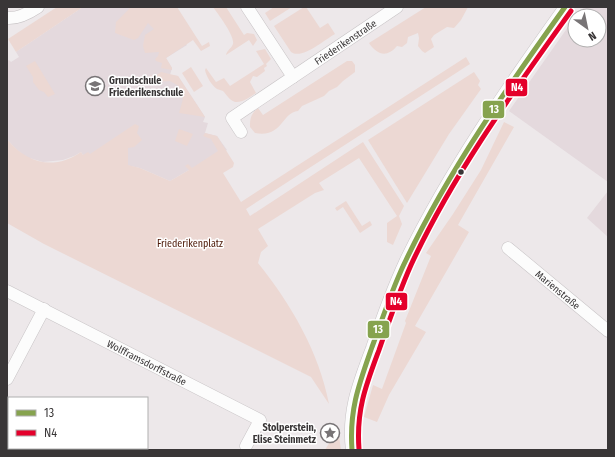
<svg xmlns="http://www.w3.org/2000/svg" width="615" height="457" font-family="'Fira Sans Condensed',sans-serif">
<rect width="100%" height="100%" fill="#ede8ea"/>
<g fill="#e4d9dd">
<polygon points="83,7 161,7 187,45 166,58 172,68 170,75 178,76 205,117 203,122 208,123 205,133 217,136 227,150 189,170 170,181 140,168 92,158 83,155 81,152 74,156 63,160 43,162 26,157 16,149 7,139 7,61 9,60 11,62 19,57 16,52"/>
<polygon points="584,7 608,7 608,182 509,111 575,17 575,40 599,40 599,16 576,16"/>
<polygon points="608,191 608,237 587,218"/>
</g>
<g fill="#ecd8d3">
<polygon points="57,7 83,7 16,52 8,39"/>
<polygon points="131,7 177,7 202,46 209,42 210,46 201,51 193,40 166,58 172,68 172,70 161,68 162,63 156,61 155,59 158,56 159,52 145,53 143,46 145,35 154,29 148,23 138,38 134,40 115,33 116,22"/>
<path d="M 213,7 L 226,7 L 244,35 L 247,33 L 254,34 L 257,40 L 253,46 L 249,40 L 226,55 C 227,50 231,49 233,44 C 235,36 218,14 213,7 Z"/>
<polygon points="274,7 292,7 270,21 265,13"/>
<path d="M 304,7 L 306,7 L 320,28 L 328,23 L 335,34 C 324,40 302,60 291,52 L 274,26 Z"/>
<path d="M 426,7 L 468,7 L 461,20 L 454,28 L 447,27 L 434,35 L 431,39 L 434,47 L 425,53 L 422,51 L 418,46 L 419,38 L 418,33 L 408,37 L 407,43 L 402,47 L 397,46 C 387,58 377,55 369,43 Z"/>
<path d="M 265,49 L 271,59 L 266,64 L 267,66 L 264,68 L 265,71 L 257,77 L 253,76 L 250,82 L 256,93 C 250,97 242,103 235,102 C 229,100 227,95 223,91 C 221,90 219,90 217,89 C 212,86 206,76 205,70 L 206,68 L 216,82 L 224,78 L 230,86 L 264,64 L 256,51 Z"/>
<path d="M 466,57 L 470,64 L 246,209 L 250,216 L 363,142 L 404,206 L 399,216 L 402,224 L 393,245 L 387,242 L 387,223 L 397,216 L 359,158 L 319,183 L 324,190 L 315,193 L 258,229 L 268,246 L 261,252 L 258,263 C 291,304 319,352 329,404 L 311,377 L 44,244 L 7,223 L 7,139 C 26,163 54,171 81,152 L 83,155 L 88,152 L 90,154 L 135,124 L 139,126 L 137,133 L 142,140 L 134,147 L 128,148 L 128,165 L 140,168 L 170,181 L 189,170 L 185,166 L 188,164 L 192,168 L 218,151 L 211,139 L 203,136 L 205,133 L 217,136 L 234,163 L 233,167 L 223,173 L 241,202 Z"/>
<polygon points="35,61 55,94 48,97 44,92 39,90 33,82 33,77 26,66"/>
<path d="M 347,61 L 352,61 L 355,65 L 355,72 L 343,81 L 337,87 L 329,91 L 324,96 L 302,106 L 298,111 C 281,113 283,138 255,133 L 250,127 C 250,118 251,114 258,108 L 263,115 Z"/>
<polygon points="191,67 203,86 194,92 182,73"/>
<polygon points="161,72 178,76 205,117 179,113 183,99 179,86 170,81 151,82 150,75 154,77"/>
<polygon points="474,72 480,81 478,85 481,89 449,134 407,203 368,140"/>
<polygon points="504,122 514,127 458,225 469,232 415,326 426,332 389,395 377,422 364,417 373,385 382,389 406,323 405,321 431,256 426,253 453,214 481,170"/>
<polygon points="179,129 193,134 187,146 175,141"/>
<polygon points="346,201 362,226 370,221 372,225 360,233 343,207 337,211 335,208"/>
<polygon points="334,435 339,436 341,450 325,450"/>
</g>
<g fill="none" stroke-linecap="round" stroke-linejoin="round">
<defs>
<g id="minor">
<polyline points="247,7 293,77"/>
<path d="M 7,18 C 18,19 29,13 38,7"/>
<path id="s1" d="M 241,132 L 232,118 L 397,7"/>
<path id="s2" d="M 508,248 L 608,331"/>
<path id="s3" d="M 7,291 L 260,420 L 246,446"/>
<polyline points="7,379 44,309"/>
<polyline points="112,448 112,450"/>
<path d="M 352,450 C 347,411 359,383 372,348 C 382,318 393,288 406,260 C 450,170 507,88 565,7"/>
</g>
</defs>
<use href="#minor" stroke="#c8c4c6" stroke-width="13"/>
<use href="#minor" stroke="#fcfcfc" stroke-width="12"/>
<defs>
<path id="bus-1" d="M 352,450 C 349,410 359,384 372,347 C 383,318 392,288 406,260 C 449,170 507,88 565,7"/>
<path id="bus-2" d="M 359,449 C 356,410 366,385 379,350 C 389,321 399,292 411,265 C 453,174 513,92 571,11"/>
</defs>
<use href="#bus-1" stroke="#fff" stroke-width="8"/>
<use href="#bus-2" stroke="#fff" stroke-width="8"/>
<use href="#bus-1" stroke="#86a34e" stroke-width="5"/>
<use href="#bus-2" stroke="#e4002b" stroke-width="5"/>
</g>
<defs>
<symbol id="school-ring" viewBox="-11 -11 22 22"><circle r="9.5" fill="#fff" stroke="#787476" stroke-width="1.5"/><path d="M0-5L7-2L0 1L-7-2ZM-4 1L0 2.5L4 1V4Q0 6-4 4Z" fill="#787476"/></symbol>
<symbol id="sight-ring" viewBox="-11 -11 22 22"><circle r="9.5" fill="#fff" stroke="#787476" stroke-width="1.5"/><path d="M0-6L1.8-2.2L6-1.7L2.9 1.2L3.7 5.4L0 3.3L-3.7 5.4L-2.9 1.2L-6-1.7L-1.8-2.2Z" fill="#787476"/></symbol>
</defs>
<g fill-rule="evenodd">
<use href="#school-ring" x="84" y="75" width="22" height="22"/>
<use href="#sight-ring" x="319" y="422" width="22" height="22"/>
</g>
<circle fill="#393637" stroke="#fff" stroke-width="1.5" cx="461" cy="172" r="3.5"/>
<g text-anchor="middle" stroke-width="3" stroke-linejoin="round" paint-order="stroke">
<g font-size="10" fill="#393637" stroke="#fff">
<text dy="4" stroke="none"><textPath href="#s1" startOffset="153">Friederikenstraße</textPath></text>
<text dy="4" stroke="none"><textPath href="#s2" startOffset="65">Marienstraße</textPath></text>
<text dy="4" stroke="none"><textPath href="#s3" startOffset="157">Wolfframsdorffstraße</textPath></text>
</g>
<g font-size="10" font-weight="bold" fill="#393637" stroke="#fff" text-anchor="start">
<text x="109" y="84">Grundschule<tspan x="109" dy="12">Friederikenschule</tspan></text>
<text x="316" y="431" text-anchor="end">Stolperstein,<tspan x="316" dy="12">Elise Steinmetz</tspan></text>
</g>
<g font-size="10" fill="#4a1604" stroke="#fff">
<text x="190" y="247">Friederikenplatz</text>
</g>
</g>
<g stroke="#fff" stroke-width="1.5">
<rect x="505" y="78" width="23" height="19" rx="4" fill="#e4002b"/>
<rect x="482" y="100" width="23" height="19" rx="4" fill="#86a34e"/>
<rect x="385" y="292" width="23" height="19" rx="4" fill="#e4002b"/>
<rect x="367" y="320" width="23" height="19" rx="4" fill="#86a34e"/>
</g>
<g font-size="11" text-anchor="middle" font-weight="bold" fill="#fff">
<text x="517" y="91">N4</text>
<text x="494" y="113">13</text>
<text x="396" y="305">N4</text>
<text x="378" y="333">13</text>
</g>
<rect width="615" height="457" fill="none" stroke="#393637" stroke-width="16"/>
<rect x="8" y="397" width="140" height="52" fill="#ffffff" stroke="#b0afaf"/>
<rect x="16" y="410" width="20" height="6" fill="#86a34e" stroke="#b0afaf"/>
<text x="44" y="417" font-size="12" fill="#393637">13</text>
<rect x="16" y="430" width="20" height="6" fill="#e4002b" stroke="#b0afaf"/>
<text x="44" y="437" font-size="12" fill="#393637">N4</text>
<g transform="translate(587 28) rotate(147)"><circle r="19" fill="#ffffff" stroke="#b0afaf"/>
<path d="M0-3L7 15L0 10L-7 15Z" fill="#787476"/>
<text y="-6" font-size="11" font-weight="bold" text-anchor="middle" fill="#393637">N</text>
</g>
</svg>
